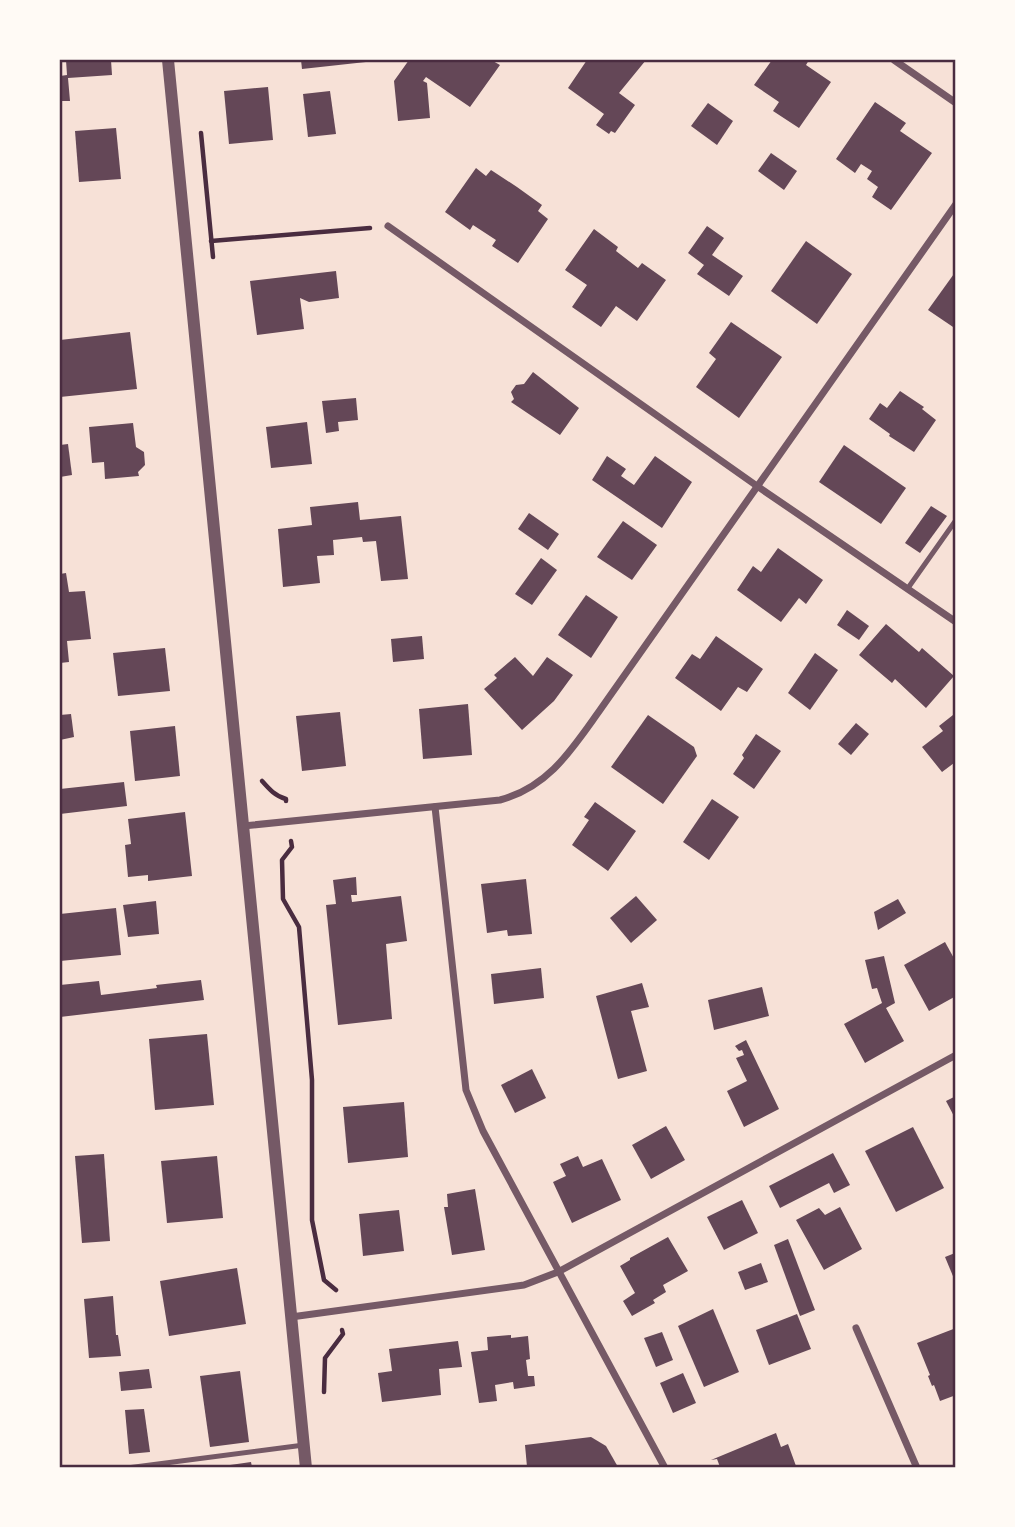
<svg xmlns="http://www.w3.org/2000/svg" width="1015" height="1527" font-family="'Fira Sans Condensed',sans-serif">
<rect width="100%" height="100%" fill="#f7e1d7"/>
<g fill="#644757">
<polygon points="66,60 111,60 112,75 68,78 70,101 60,101 60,76 67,75"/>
<polygon points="301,60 375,60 375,61 302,69"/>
<polygon points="409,60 491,60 500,65 470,107 426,77 423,81 427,83 430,118 398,121 394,81"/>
<polygon points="587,60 646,60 619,93 635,105 615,133 611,131 609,134 596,125 604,114 568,88"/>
<polygon points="772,60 809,60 806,65 831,82 799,128 773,111 779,102 754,85"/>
<polygon points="268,87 273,140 229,144 224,91"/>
<polygon points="330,91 336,134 308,137 303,94"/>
<polygon points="875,102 906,123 900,131 932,153 891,210 872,197 878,187 867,179 872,171 861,164 855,173 836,159"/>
<polygon points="708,103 733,121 717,145 691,126"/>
<polygon points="116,128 121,179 79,182 75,131"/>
<polygon points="771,153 797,171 784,190 758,171"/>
<polygon points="476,168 486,176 491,170 517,187 542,205 538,211 548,219 518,263 492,246 496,240 473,225 470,230 445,212"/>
<polygon points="707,226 724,238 712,255 743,276 729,296 697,274 704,265 688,253"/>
<polygon points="594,229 618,247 616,251 638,268 642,263 666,280 637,321 616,306 601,327 572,307 587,285 565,270"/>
<polygon points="806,241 852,274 817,324 771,291"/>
<polygon points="336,271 339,298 309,302 300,298 304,329 257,335 250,281"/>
<polygon points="956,271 956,329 928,310"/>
<polygon points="731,322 782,357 739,418 696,387 716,359 709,353"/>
<polygon points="130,332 137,389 60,397 60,340"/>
<polygon points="533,372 579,408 560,435 511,402 514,399 511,392 516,385 524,384"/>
<polygon points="900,391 924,407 922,409 936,420 914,452 889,436 890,434 869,419 880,403 887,408"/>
<polygon points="356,398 358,420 338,422 339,431 326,433 322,401"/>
<polygon points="307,422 312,464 271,468 266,427"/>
<polygon points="133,423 136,447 144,452 145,465 138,472 139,476 105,479 104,462 92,463 89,427"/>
<polygon points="68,444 72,475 60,477 60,445"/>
<polygon points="844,445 906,488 881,524 819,482"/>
<polygon points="607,456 626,469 621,476 634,485 655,456 692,482 662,528 592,480"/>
<polygon points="358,502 360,520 401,516 408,579 381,581 376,541 363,542 362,537 333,540 334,555 317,556 320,583 283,587 278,529 312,525 310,507"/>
<polygon points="931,506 947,516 920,553 905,543"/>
<polygon points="529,513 559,534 548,550 518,529"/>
<polygon points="623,521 657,545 632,580 597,557"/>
<polygon points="778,548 823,580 806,604 799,598 781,622 737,590 753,566 761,572"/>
<polygon points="541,558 557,570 532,605 515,594"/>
<polygon points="66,573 69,592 85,591 91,639 67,641 69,662 60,663 60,574"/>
<polygon points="586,595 618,617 591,658 558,635"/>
<polygon points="847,610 869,626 859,640 837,625"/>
<polygon points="886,624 919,652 922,648 954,676 926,708 895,679 892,683 859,655"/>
<polygon points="422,636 424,659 393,662 391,639"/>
<polygon points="716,636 763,669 747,692 738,687 721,711 675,678 692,654 700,659"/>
<polygon points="165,648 170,691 118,696 113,653"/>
<polygon points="815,653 838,670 810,710 788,693"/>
<polygon points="515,657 533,676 547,657 573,675 554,701 522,730 484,689 497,678 494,675"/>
<polygon points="468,704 472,755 423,759 419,709"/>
<polygon points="340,712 346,766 302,771 296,716"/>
<polygon points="71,714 74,737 60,740 60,715"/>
<polygon points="648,715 694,747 697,756 663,804 611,767"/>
<polygon points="953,715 956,718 956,765 954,763 942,772 922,747 943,731 939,726"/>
<polygon points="856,723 869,734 851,755 838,744"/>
<polygon points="175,726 180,776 135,781 130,731"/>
<polygon points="756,734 781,751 754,789 733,774 744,758 742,755"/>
<polygon points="124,782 127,806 60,814 60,789"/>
<polygon points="712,799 739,817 709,860 683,842"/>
<polygon points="595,802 636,831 608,871 572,845 589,820 584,817"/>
<polygon points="185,812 192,876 148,881 148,875 128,877 125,845 131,844 128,819"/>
<polygon points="356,877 357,895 351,895 352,902 401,896 407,941 386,944 392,1019 338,1025 326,905 336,904 333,880"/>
<polygon points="526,879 532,934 508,936 507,930 487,933 481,884"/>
<polygon points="636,896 657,920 631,943 610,918"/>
<polygon points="898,899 906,913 878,930 874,912"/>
<polygon points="156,901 159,934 128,937 123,905"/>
<polygon points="116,908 121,955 60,961 60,914"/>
<polygon points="945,942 956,962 956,996 929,1011 904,965"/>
<polygon points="884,956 895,1003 886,1008 904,1041 865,1063 844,1024 882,1003 877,988 872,989 865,960"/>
<polygon points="541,968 544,998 494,1004 491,974"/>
<polygon points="201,980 204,1000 60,1017 60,985 99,981 101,995 157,988 156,985"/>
<polygon points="642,983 649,1007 631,1011 647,1071 618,1079 596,996"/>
<polygon points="762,987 769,1016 714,1030 708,1000"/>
<polygon points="207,1034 214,1105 155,1110 149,1039"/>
<polygon points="746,1040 779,1109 744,1127 727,1091 747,1081 736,1058 744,1055 742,1050 739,1051 735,1046"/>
<polygon points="532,1069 546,1098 515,1113 501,1085"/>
<polygon points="956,1096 956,1120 946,1101"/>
<polygon points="404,1102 408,1157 348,1163 343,1107"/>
<polygon points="666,1126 685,1160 651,1179 632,1145"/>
<polygon points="913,1127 944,1188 896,1212 865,1151"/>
<polygon points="833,1153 850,1185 834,1193 829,1183 780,1208 769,1186"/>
<polygon points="104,1154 110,1241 82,1243 75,1156"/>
<polygon points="217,1156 223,1218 167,1223 161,1161"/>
<polygon points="578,1156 583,1167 602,1159 621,1200 572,1223 553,1182 566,1176 560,1164"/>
<polygon points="475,1189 485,1250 452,1255 444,1207 448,1207 447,1194"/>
<polygon points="742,1200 758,1233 724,1250 707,1217"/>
<polygon points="840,1207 862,1249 824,1270 796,1220 819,1208 825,1215"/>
<polygon points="399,1210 404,1251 363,1256 359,1214"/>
<polygon points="668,1237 688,1271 663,1285 666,1292 653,1300 655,1303 632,1316 623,1301 635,1293 620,1266 630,1260 630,1258"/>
<polygon points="788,1239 815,1310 800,1316 774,1245"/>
<polygon points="955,1253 955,1281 945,1257"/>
<polygon points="761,1263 768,1282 745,1290 738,1272"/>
<polygon points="237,1268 246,1324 169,1336 160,1281"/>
<polygon points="113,1296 116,1335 118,1335 121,1356 89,1358 84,1299"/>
<polygon points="713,1309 739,1372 704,1387 678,1326"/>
<polygon points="797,1314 811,1349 769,1365 756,1330"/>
<polygon points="956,1328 956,1395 940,1401 934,1385 932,1386 928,1376 930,1375 917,1343"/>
<polygon points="662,1332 673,1360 656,1367 644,1338"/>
<polygon points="511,1335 511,1338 528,1336 530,1359 526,1360 528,1376 534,1376 535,1386 514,1389 513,1382 495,1385 497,1401 479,1403 471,1352 488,1350 487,1337"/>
<polygon points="458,1341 462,1367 439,1369 441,1395 382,1402 378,1373 392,1371 389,1349"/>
<polygon points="149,1369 152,1388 121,1391 119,1372"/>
<polygon points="240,1371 249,1442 210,1447 200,1376"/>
<polygon points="683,1373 696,1403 673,1413 660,1383"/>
<polygon points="144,1409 150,1452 129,1454 125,1410"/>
<polygon points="776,1433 781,1447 788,1444 796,1466 720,1467 717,1459 711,1460"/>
<polygon points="591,1437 606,1446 618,1467 527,1467 525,1445"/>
<polygon points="251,1462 252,1467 224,1467 223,1466"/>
</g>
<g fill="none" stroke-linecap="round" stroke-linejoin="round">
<g stroke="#4a2c40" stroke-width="4.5">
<polyline points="201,133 213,257"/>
<polyline points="211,241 370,228"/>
<path d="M 262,781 C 269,789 275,796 286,799 L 286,801"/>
<polyline points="291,841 292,847 282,860 283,899 299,927 312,1080 312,1220 324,1280 336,1290"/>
<polyline points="324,1392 325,1358 343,1334 342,1330"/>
</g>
<g stroke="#755966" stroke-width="5">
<polyline points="908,588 956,520"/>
<polyline points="127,1468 304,1445"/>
</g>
<g stroke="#755966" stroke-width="7">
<polyline points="894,60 956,103"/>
<polyline points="388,226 757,486 956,622"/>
<polyline points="435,807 466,1090 483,1131 665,1468"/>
<path d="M 243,826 L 500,800 C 549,787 572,749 600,710 L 956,204"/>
<polyline points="291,1317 524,1285 558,1272 956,1055"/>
<polyline points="856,1328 917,1468"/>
</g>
<polyline stroke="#755966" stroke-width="12" points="168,60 306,1468"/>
</g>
<rect width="1015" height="1527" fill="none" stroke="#fffaf5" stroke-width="122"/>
<rect x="61" y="61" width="893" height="1405" fill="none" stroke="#4a2c40" stroke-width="2.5"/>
</svg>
